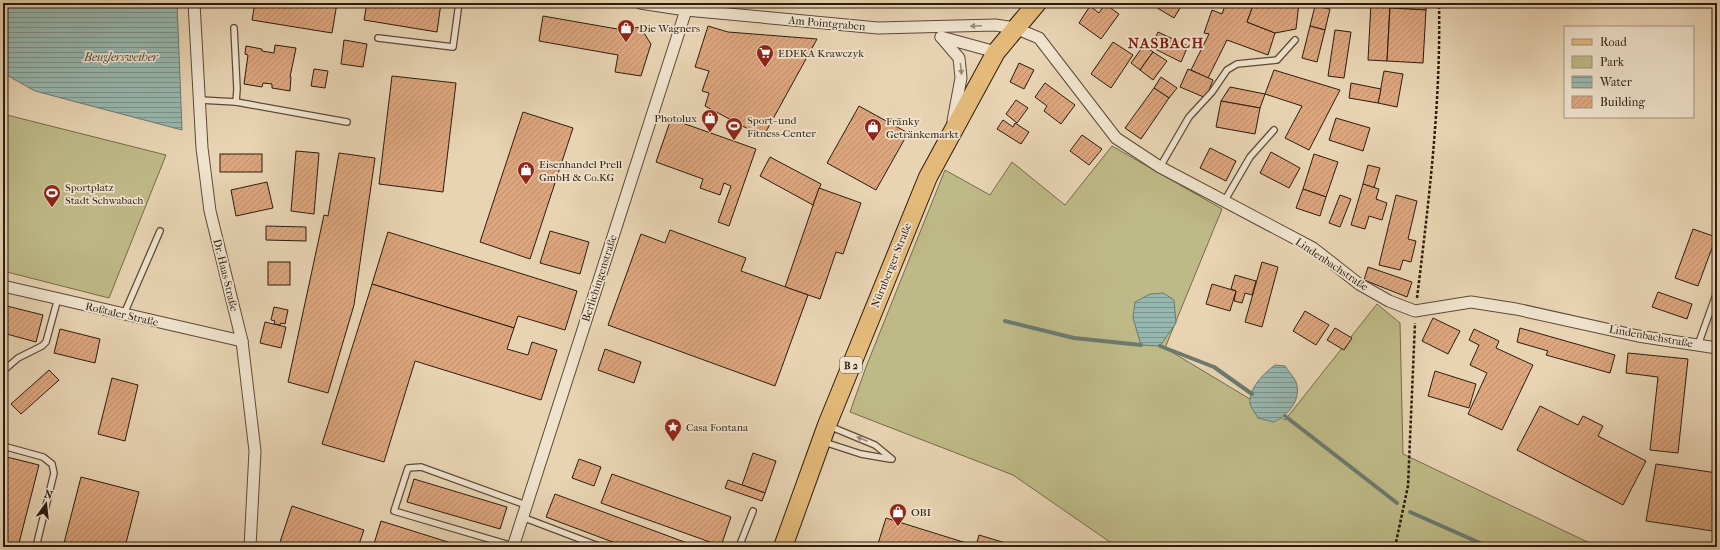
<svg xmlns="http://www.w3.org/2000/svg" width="1720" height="550" font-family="'IM FELL French Canon',serif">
<defs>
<pattern id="water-rules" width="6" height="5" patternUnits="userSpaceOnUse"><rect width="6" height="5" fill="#97b8b0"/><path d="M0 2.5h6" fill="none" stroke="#7b958e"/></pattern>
<pattern id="building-hatch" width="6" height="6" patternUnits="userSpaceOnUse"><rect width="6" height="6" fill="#dca67f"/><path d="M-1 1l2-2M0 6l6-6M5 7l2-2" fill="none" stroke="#bd8e6d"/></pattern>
</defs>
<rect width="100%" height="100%" fill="#e8d4b3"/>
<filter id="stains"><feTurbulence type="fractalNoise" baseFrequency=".005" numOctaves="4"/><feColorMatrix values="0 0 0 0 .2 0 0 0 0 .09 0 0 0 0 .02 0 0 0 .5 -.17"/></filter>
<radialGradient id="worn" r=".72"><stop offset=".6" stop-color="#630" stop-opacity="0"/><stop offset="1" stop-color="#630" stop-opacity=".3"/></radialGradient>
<g fill="#beba87" stroke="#756b4a">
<polygon points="3,114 166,155 109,298 3,271"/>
<polygon points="1112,146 1222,209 1165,348 1285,420 1377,304 1400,323 1403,454 1598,547 1117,547 1013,475 850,412 866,367 945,170 990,195 1012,162 1065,205"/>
</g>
<g fill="url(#water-rules)" stroke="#6c7a6f">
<polygon points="3,3 177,3 182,130 35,91 3,73"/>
<polygon points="1163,293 1174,300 1176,323 1160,346 1141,345 1133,318 1135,302 1150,294"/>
<path d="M 1275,365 L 1285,366 C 1288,371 1294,377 1296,382 C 1302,400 1288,415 1274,422 L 1258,418 C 1256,414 1251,408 1250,404 C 1248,389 1264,373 1275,365 Z"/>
</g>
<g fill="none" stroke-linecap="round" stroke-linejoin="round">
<g stroke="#6c7a6f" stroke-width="4">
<polyline points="1005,321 1074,338 1141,345"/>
<polyline points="1160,346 1214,367 1252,394"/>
<polyline points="1285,416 1397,503"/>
<polyline points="1410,512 1489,547"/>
</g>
</g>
<g fill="url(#building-hatch)" stroke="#2c1c0d">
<polygon points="255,3 337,3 332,33 252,20"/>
<polygon points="367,3 441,3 437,32 364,20"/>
<polygon points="1149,3 1183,3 1174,18"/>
<polygon points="1226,3 1254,3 1247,22 1275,33 1268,55 1227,40 1208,78 1191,70 1209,34 1204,33 1212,10 1222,14"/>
<polygon points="1254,3 1299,3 1296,29 1275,33 1247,22"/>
<polygon points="1371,3 1390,3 1387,61 1368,60"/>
<polygon points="1390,3 1427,3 1426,10 1390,8"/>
<polygon points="1105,4 1119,14 1101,39 1079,23 1090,6 1099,13"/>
<polygon points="1315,6 1330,9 1325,30 1310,26"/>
<polygon points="1390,8 1426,10 1423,63 1387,61"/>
<polygon points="543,16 623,30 640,27 651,44 641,76 615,72 618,55 539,41"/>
<polygon points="708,26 728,32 817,39 763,137 705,106 709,93 702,91 709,71 695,67"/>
<polygon points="1310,26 1325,30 1317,62 1302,58"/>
<polygon points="1335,30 1351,32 1344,78 1328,76"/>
<polygon points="1158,32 1188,46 1181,62 1151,47"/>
<polygon points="344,40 367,44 363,67 341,64"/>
<polygon points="1113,42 1133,55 1111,88 1091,74"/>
<polygon points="275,45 296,48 290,77 291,77 290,91 272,88 272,84 263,83 262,87 244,84 248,55 245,54 246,46 262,49 262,51 274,53"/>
<polygon points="1144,45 1153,52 1140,70 1131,63"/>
<polygon points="1153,52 1167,61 1153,80 1140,70"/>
<polygon points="1019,63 1034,70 1024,89 1010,82"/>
<polygon points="314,69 328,71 325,88 311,86"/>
<polygon points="1188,69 1213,80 1206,98 1180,87"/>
<polygon points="1274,70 1340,90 1309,150 1285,138 1302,106 1265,94"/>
<polygon points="1384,71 1403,74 1397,107 1378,103"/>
<polygon points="392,76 456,83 443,192 379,184"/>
<polygon points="1161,77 1177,88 1169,98 1154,88"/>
<polygon points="1045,83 1075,105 1061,124 1044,111 1047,106 1035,97"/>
<polygon points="1351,83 1381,89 1378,103 1349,98"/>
<polygon points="1230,87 1265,94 1260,108 1221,101"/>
<polygon points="1154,88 1169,98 1141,139 1125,128"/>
<polygon points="1016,100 1028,108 1017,123 1006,114"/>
<polygon points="1221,101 1260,108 1255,134 1216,127"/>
<polygon points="859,106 908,133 876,190 827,163"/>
<polygon points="523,112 573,128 530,259 480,242"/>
<polygon points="1336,118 1370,128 1363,151 1329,140"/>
<polygon points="671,119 756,149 729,226 718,222 731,186 724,183 720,195 700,188 703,179 656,162"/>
<polygon points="1003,120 1013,127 1015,123 1029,132 1021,144 997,129"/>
<polygon points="1082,135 1102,149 1089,165 1070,151"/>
<polygon points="1210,148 1236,161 1226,181 1200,168"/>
<polygon points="296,151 319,153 314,214 291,211"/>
<polygon points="1271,152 1300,168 1289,188 1260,173"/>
<polygon points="339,153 375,158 354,305 328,393 288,382 324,215 328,216"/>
<rect x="220" y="154" width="42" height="18"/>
<polygon points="1314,154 1338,162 1326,197 1303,189"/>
<polygon points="770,157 821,184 813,205 760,176"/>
<polygon points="1368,165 1380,168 1374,188 1363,184"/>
<polygon points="267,182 273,208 236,216 231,190"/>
<polygon points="1363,184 1379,189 1376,199 1387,203 1382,220 1369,216 1365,229 1351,225"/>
<polygon points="819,188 861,203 843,254 836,252 820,299 785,287"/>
<polygon points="1303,189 1326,197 1320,216 1296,208"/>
<polygon points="1340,195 1351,199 1340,227 1329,223"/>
<polygon points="1396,195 1417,201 1408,239 1416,241 1411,262 1403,260 1400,270 1379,265"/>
<polygon points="266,226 306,227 306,241 266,240"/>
<polygon points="1693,229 1716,237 1698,286 1675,278"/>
<polygon points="670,230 746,258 741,271 808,295 775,386 608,325 641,234 665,243"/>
<polygon points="550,231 589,242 580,274 540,263"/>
<polygon points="388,232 577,291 565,330 518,316 514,328 372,284"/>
<rect x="268" y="262" width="22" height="23"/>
<polygon points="1262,262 1278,267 1262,327 1245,322"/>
<polygon points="1368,267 1412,282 1407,297 1364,280"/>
<polygon points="1235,275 1256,281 1252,295 1245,293 1242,303 1234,301 1236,291 1231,289"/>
<polygon points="372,284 514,328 507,349 528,355 532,342 557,350 541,400 415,361 384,462 322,444"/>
<polygon points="1212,284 1236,291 1230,311 1206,304"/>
<polygon points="1658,292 1692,304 1687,319 1652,307"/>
<polygon points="3,305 43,315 36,342 3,333"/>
<polygon points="274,307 288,310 285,324 281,323 280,325 274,324 275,321 271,320"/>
<polygon points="1305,311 1329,325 1316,345 1293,331"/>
<polygon points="1433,318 1460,331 1448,354 1422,341"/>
<polygon points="265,322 286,327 281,348 260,343"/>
<polygon points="1335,328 1352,338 1344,350 1327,340"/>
<polygon points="1520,328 1615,355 1610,373 1546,355 1548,351 1517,342"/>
<polygon points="60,329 100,339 95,363 54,353"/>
<polygon points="1474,329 1499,341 1496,348 1533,365 1502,430 1468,414 1487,373 1470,365 1479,345 1469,340"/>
<polygon points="605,349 641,362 634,383 598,370"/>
<polygon points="1628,353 1688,359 1678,453 1650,450 1658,377 1626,373"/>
<polygon points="49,370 59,380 21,414 11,404"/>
<polygon points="1435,371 1476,384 1469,408 1428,396"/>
<polygon points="112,378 138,385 125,441 98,434"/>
<polygon points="1540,406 1578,425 1583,416 1603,426 1598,436 1646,461 1623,505 1517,450"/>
<polygon points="753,453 776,461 765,493 742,485"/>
<polygon points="3,456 39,465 18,547 3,547"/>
<polygon points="579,459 601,467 594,486 572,478"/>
<polygon points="1656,464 1717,473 1717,503 1713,531 1646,521"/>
<polygon points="612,474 731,517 721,546 601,503"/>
<polygon points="81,477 139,492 125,547 63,547"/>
<polygon points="414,479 507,507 500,529 407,502"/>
<polygon points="728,480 765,493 762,501 725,488"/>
<polygon points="555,494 698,547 626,547 546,517"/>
<polygon points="292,506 364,530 358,547 284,547 279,545"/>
<polygon points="886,518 976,546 979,535 1019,547 877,547"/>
<polygon points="381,521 464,547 373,547"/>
</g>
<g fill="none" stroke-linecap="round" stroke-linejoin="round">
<defs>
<g id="service">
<polyline points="234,28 237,89 236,102"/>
<polyline points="378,38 453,47 459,3"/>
<polyline points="200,100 236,102 347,122"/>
<polyline points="1160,167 1189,117 1212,92 1227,70 1237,64 1277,60 1295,40"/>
<polyline points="1225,200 1250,157 1274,130"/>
<polyline points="124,314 160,231"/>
<polyline points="1698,345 1717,292"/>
<polyline points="3,371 18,358 42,346 46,342 58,298"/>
<polyline points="829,426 875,445 892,459"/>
<polyline points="824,442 861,454 890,459"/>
<polyline points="3,446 43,457 52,464 54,473 36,547"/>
<polyline points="522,517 601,547"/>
<polyline points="513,546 394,511 408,468 421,467 526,505"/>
<polyline points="739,547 753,511"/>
</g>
<g id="minor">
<polyline points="194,3 202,148 210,211 242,341 255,451 250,547"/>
<polyline points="640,3 686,10 878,28 995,25 1015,28 1039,38 1116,138 1160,167 1313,248 1359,284 1389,301 1415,311 1471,302 1516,309 1638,336 1717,348"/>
<polyline points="941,37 959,58 961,78 953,121"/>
<polyline points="941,37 996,52"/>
<polyline points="3,286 242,341"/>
<polyline points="513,547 686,10"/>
</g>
<polyline id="primary" points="783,547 827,425 928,177 996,52 1037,3"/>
</defs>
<use href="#service" stroke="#5b4a36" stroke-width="8"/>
<use href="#minor" stroke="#5b4a36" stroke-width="13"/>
<use href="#primary" stroke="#2c1c0d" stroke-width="20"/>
<g stroke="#2c1c0d" stroke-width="2.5" stroke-dasharray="3 2" stroke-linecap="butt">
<path d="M 1417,298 C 1429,200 1441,102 1439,3"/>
<polyline points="1395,547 1408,486 1415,323"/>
</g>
<use href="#service" stroke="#f0e3ce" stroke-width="5.5"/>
<use href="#minor" stroke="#f0e3ce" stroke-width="11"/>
<use href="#primary" stroke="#e4ba7a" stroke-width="18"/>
</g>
<defs><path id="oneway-solid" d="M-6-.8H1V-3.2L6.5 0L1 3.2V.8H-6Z"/></defs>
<g fill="#988977">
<use href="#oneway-solid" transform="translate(976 26) rotate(178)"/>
<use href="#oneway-solid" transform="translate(961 69) rotate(84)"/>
<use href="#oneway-solid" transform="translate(862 439) rotate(-157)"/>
</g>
<defs>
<symbol id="shop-pin" viewBox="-11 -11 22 30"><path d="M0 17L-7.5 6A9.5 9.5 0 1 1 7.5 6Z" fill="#8f2418" stroke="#f0e3ce"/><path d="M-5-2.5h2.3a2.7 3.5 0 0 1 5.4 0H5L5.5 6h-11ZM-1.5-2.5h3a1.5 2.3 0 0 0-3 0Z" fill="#fff"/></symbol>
<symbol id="supermarket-pin" viewBox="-11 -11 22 30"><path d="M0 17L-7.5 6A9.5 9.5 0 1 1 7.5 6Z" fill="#8f2418" stroke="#f0e3ce"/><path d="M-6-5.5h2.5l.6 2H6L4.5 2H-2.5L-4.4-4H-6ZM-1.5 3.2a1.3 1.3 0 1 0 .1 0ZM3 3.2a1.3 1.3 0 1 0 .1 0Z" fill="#fff"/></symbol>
<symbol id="stadium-pin" viewBox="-11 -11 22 30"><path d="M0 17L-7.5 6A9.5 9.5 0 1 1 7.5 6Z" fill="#8f2418" stroke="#f0e3ce"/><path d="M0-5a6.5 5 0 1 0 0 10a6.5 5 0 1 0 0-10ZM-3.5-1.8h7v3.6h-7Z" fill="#fff"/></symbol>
<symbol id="sight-pin" viewBox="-11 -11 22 30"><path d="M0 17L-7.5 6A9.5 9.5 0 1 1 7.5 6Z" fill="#8f2418" stroke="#f0e3ce"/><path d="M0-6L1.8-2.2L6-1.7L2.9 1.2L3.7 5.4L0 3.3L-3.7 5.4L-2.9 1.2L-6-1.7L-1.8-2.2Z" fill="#fff"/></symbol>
</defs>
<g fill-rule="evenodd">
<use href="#shop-pin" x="616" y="18" width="20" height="27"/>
<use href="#supermarket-pin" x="755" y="43" width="20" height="27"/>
<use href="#shop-pin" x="700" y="108" width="20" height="27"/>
<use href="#stadium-pin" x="724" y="116" width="20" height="27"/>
<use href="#shop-pin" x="863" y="117" width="20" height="27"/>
<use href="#shop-pin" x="516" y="160" width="20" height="27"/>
<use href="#stadium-pin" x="42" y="183" width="20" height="27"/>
<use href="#sight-pin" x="663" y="417" width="20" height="27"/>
<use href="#shop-pin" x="888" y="502" width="20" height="27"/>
</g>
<g text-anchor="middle" stroke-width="3.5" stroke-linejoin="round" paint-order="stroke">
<rect fill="#f0e3ce" stroke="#675847" stroke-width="1" x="840" y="357" width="22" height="16" rx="3"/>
<g font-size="10" font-weight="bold" fill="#2c1c0d">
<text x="851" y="369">B 2</text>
</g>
<g font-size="11" fill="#2c1c0d" stroke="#f0e3ce">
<text transform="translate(827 23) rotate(5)" y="4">Am Pointgraben</text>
<text transform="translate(1332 264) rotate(34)" y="4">Lindenbachstraße</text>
<text transform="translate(891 265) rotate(-68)" y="4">Nürnberger Straße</text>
<text transform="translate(226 275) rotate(76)" y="4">Dr.-Haas-Straße</text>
<text transform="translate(599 278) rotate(-72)" y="4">Berlichingenstraße</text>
<text transform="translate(122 314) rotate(13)" y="4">Roßtaler Straße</text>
<text transform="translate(1651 336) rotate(10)" y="4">Lindenbachstraße</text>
</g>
<g font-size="11" fill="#2c1c0d" stroke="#f0e3ce" text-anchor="start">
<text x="639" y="32">Die Wagners</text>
<text x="778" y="57">EDEKA Krawczyk</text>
<text x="697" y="122" text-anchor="end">Photolux</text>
<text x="747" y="124">Sport- und<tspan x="747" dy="13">Fitness-Center</tspan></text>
<text x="886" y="125">Fränky<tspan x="886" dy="13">Getränkemarkt</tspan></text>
<text x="539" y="168">Eisenhandel Prell<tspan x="539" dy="13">GmbH &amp; Co.KG</tspan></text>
<text x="65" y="191">Sportplatz<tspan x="65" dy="13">Stadt Schwabach</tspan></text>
<text x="686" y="431">Casa Fontana</text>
<text x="911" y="516">OBI</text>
</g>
<g font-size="12" font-style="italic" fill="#4c4b3e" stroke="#f0e3ce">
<text x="121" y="61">Beuglersweiher</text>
</g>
<g font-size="15" font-weight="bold" letter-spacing="1" fill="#7a1f14" stroke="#f0e3ce">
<text x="1166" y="48">NASBACH</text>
</g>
</g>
<rect width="1720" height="550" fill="none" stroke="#e8d4b3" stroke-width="16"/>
<rect x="4" y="4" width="1712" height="542" fill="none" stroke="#2c1c0d" stroke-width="2"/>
<rect x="8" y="8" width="1704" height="534" fill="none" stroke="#2c1c0d"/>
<rect x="1564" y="26" width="130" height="92" fill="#f0e3ce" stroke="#a29381"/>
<rect x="1572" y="39" width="20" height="6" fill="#e4ba7a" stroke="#a29381"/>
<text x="1600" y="46" font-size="12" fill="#2c1c0d">Road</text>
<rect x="1572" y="56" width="20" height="12" fill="#beba87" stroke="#a29381"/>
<text x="1600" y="66" font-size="12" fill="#2c1c0d">Park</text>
<rect x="1572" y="76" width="20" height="12" fill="url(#water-rules)" stroke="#a29381"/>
<text x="1600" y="86" font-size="12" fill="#2c1c0d">Water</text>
<rect x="1572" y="96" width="20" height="12" fill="url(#building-hatch)" stroke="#a29381"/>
<text x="1600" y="106" font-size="12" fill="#2c1c0d">Building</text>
<g transform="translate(46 504) rotate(15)" stroke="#f0e3ce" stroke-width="3" paint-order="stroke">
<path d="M0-3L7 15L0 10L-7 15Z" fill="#2c1c0d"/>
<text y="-6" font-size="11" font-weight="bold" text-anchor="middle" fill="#2c1c0d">N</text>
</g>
<rect width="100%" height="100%" filter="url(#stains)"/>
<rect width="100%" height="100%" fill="url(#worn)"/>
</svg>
